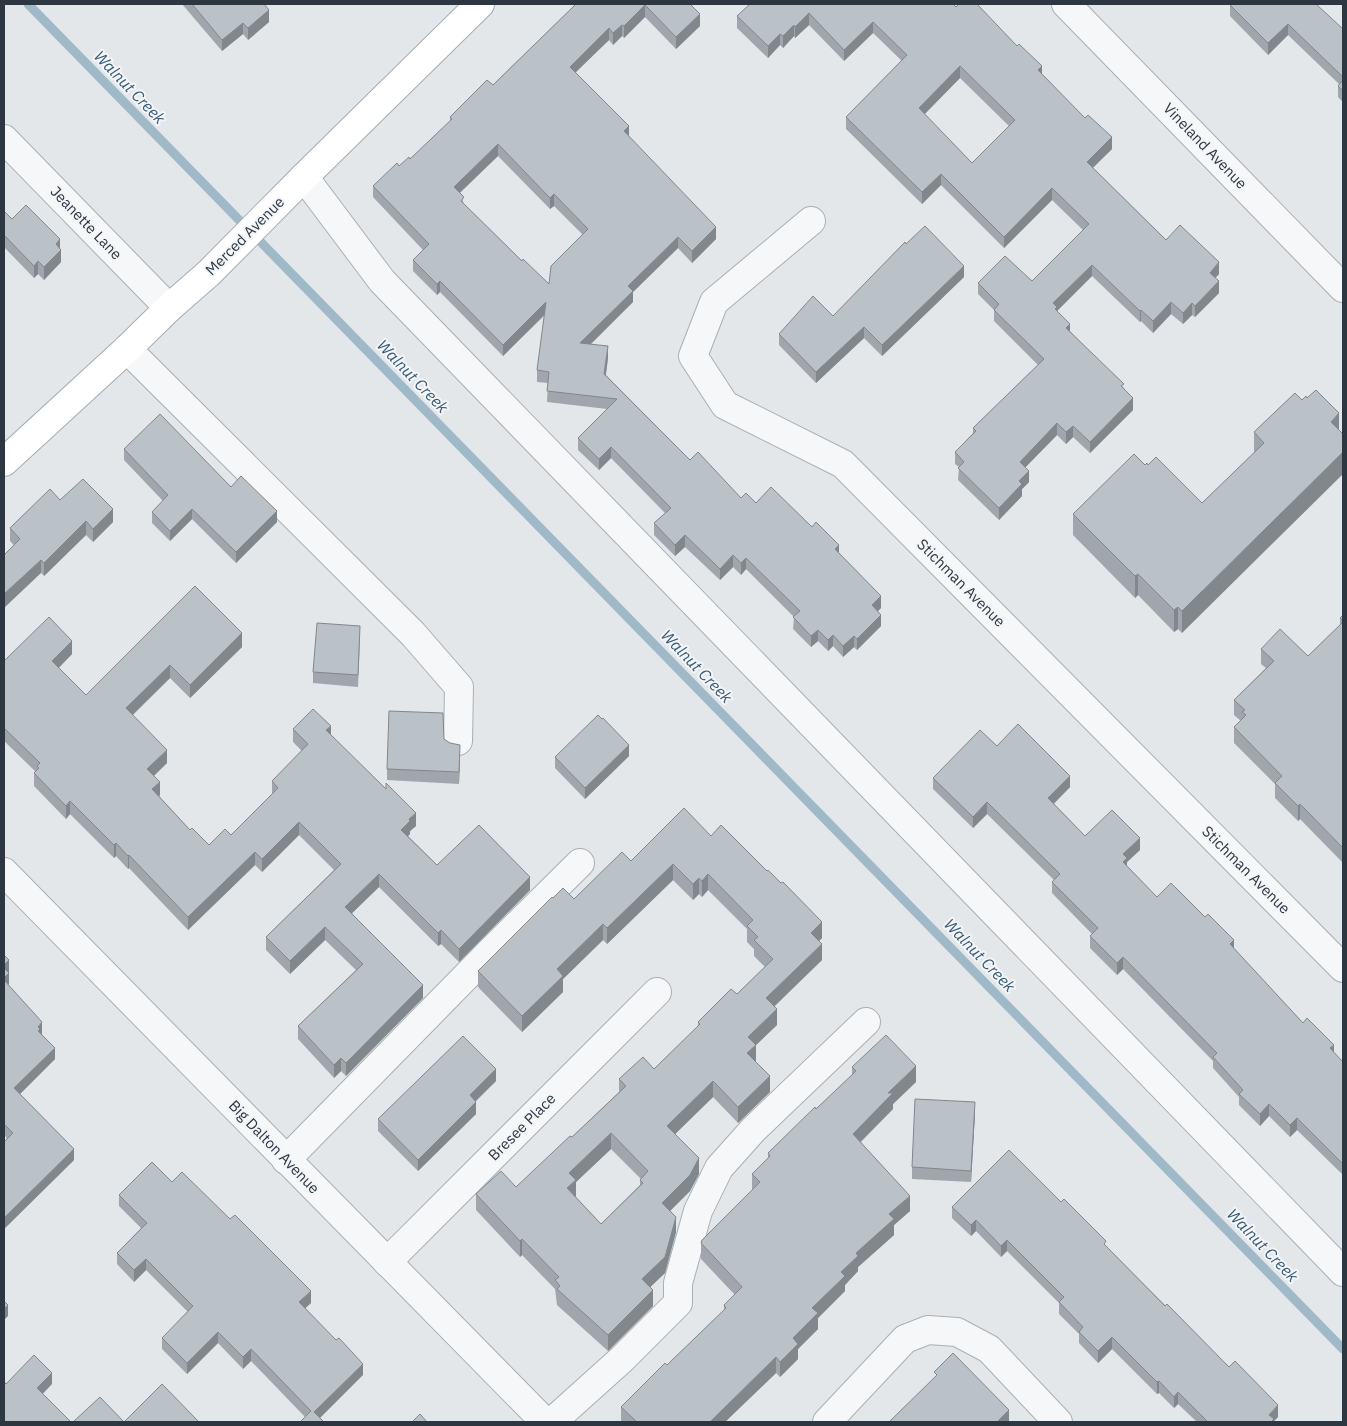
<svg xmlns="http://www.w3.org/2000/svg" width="1347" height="1426" font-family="'IBM Plex Sans',sans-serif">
<rect width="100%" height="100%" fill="#e3e7ea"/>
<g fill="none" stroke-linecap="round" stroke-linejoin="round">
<polyline stroke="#a0b9c8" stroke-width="9" points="28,4 1343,1349"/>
<defs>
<g id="minor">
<polyline points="1066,4 1343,288"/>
<polyline points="4,139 169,308"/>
<polyline points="304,177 382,281 1343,1272"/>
<polyline points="811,221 714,302 693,356 725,405 843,464 1343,968"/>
<polyline points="127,349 413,634 459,687 458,741"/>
<polyline points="4,872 545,1422"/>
<polyline points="286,1160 490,952 580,863"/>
<polyline points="387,1262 657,992"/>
<polyline points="552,1422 622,1359 678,1303 678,1283 698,1211 719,1168 753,1130 866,1022"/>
<polyline points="827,1422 905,1339 928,1330 957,1332 989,1349 1058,1422"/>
</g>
<polyline id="major" points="4,462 127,349 169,308 209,273 304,177 480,4"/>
</defs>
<use href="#minor" stroke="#a8afb4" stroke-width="30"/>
<use href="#major" stroke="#a3adb5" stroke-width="30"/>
<use href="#minor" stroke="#f6f7f9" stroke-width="28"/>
<use href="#major" stroke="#fff" stroke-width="28"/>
</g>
<g fill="#a0a6ab" fill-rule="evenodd">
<polygon points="182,4 264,4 269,22 248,40 243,34 222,51"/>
<path d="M 576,4 L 690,4 L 700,26 L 676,49 L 645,17 L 624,38 L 622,36 L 613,45 L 609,40 L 575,72 L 629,137 L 716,239 L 692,263 L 678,248 L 633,292 L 633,302 L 590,344 L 608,358 L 606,375 L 690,460 L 741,498 L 756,503 L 839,553 L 881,608 L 878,611 L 881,626 L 857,650 L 854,647 L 843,657 L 833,646 L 828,651 L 818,641 L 811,647 L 793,629 L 794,617 L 746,569 L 741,575 L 733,567 L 720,580 L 685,547 L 675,556 L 654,535 L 654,523 L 665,513 L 611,458 L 599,470 L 578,450 L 578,438 L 607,409 L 547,402 L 548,383 L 537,382 L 537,370 L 545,315 L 503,356 L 440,292 L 437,295 L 413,271 L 413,260 L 423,250 L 373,197 L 373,186 L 399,166 L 410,159 L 450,122 L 450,117 L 493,85 ZM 498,156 L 550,209 L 554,206 L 583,235 L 549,284 L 522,261 L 464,204 L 460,193 Z"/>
<polygon points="1230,5 1343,29 1343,102 1338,97 1338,86 1339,84 1288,35 1268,55 1230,16"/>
<path d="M 956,7 L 1042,74 L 1112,149 L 1093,168 L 1166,240 L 1219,274 L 1215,278 L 1219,293 L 1195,317 L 1192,315 L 1183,324 L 1171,314 L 1153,333 L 1141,321 L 1140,322 L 1092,276 L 1057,311 L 1070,331 L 1124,388 L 1133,410 L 1090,453 L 1073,437 L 1066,444 L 1057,435 L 1025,467 L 1029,482 L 1022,489 L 1022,496 L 999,520 L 958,480 L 959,467 L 955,464 L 955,452 L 973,433 L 973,428 L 1038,365 L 994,321 L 994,310 L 978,294 L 978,283 L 1032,281 L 1083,230 L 1052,200 L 1004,248 L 941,185 L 922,204 L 846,129 L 846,117 L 902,61 L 873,33 L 844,61 L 809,25 L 795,38 L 794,36 L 783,48 L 780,45 L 768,58 L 737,28 L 737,16 ZM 960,78 L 1009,126 L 972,163 L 924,114 Z"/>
<polygon points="4,211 12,219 60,249 61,262 44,280 38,274 34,278 4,247"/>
<polygon points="906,244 964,277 882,356 864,338 816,383 779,345 779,334 833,316"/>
<polygon points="1295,393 1182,633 1178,629 1174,632 1138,595 1135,598 1073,535 1073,514 1145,465 1202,503 1254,453 1254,432"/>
<polygon points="124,449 231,487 277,522 236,563 192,519 170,541 152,523 152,512 163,501 124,460"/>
<polygon points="60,500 113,522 93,542 86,535 44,576 10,541 10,528"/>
<polygon points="195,586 242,647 190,698 170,678 133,715 167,763 154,776 160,795 159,796 190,830 209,845 231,835 272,794 272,781 302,751 293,742 293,729 331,735 416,826 410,831 410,834 408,836 437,865 530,890 459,962 441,944 438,946 379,887 352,913 423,998 346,1076 341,1071 334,1078 298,1039 298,1026 356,970 325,940 290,974 266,950 266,937 334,870 299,835 262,872 255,865 188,930 129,868 128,869 116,856 114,858 70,814 66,819 34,786 34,773 35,771 4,741 4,661 72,654 59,668 86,695"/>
<polygon points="1343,615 1343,863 1300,819 1298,821 1275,798 1275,784 1234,743 1234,727 1241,721 1234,715 1234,700 1266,668 1261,664 1261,649 1308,656 1340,625 1340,618"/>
<polygon points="360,638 358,687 313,683 313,672"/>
<polygon points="444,739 460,756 459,784 387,780 387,769"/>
<polygon points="997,746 1070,787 1054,804 1085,836 1140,850 1127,862 1127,866 1157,897 1234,949 1303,1023 1343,1062 1343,1175 1297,1130 1290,1137 1269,1116 1260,1126 1239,1105 1239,1097 1213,1068 1213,1061 1123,969 1117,975 1090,948 1090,936 1092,934 1052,893 1052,882 1054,880 987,814 973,828 933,789 933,778"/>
<polygon points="629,756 585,799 555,768 555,757"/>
<path d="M 711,836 L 822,938 L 819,941 L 822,960 L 774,1007 L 777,1025 L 756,1045 L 755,1062 L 770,1092 L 738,1123 L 713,1097 L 675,1134 L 699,1174 L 690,1191 L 670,1211 L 676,1232 L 665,1273 L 650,1287 L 653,1306 L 608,1351 L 557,1305 L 555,1289 L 522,1255 L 520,1257 L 476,1210 L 476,1194 L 516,1187 L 572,1137 L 619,1092 L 619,1079 L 654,1069 L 698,1027 L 698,1022 L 737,994 L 765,967 L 754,956 L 754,949 L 747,942 L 747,929 L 708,890 L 702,897 L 699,894 L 693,900 L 673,880 L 607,944 L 603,940 L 563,979 L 563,992 L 522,1032 L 478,987 L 478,971 L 553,898 L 574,899 L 631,861 ZM 611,1149 L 641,1179 L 640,1180 L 640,1185 L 601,1224 L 575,1196 L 576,1196 L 576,1182 Z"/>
<polygon points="4,952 9,972 8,972 9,984 8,985 42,1033 42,1034 55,1059 20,1094 74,1160 4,1229 4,1142 7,1138 4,1135"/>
<polygon points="852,1067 916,1082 893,1104 893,1109 861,1142 910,1211 894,1225 894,1235 858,1267 858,1271 845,1285 845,1291 818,1318 818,1329 798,1349 798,1359 780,1377 776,1373 725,1422 621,1422 621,1407 667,1365 724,1310 724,1305 735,1295 701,1259 701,1243 752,1190 752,1174 768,1158 768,1153 816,1109 852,1075"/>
<polygon points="496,1081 475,1101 476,1114 418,1171 378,1131 378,1119"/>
<polygon points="975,1113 971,1182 912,1179 912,1167"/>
<polygon points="172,1182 311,1303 305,1308 363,1375 305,1417 251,1361 243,1369 218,1343 187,1374 162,1349 162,1338 188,1312 146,1270 134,1282 117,1264 117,1253 141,1228 119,1206 119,1195"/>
<polygon points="1061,1202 1278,1417 1274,1421 1274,1422 1197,1422 1178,1404 1174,1408 1159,1393 1157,1394 1112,1349 1098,1363 1079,1343 1079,1334 1059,1314 1059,1303 1007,1251 1001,1257 976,1231 971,1236 952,1218 952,1207"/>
</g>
<g fill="#82878b">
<polygon points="645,5 645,17 624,38 624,26"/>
<polygon points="269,10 269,22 248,40 248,28"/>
<polygon points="809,13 809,25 795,38 795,27"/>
<polygon points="700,14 700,26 676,49 676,37"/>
<polygon points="873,22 873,33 844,61 844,50"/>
<polygon points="243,23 243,34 222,51 222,40"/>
<polygon points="1288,24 1288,35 1268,55 1268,43"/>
<polygon points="622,25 622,36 613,45 613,33"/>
<polygon points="794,25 794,36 783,48 783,36"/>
<polygon points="609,28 609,40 570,78 570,67"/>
<polygon points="780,34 780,45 768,58 768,46"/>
<polygon points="960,66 960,78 919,120 919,108"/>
<polygon points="1042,66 1042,78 1038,70"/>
<polygon points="629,126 629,137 624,131"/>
<polygon points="1112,137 1112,149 1087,173 1087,162"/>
<polygon points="498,144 498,156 454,198 454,187"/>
<polygon points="941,174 941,185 922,204 922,192"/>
<polygon points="1052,188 1052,200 1004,248 1004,237"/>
<polygon points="554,194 554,206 550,209 550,198"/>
<polygon points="716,227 716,239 692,263 692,251"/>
<polygon points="678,237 678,248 633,292 633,302 580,355 580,343 628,286"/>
<polygon points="60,239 60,251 61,250 61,262 44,280 44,267 56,244"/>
<polygon points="38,261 38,274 34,278 34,266"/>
<polygon points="1219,262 1219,274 1210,284 1210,273"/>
<polygon points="1092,265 1092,276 1057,311 1055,320 1053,303"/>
<polygon points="964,266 964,277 882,356 882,345"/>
<polygon points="440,281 440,292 437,295 437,284"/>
<polygon points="1219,281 1219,293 1195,317 1195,306"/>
<polygon points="546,302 546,313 503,356 503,345"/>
<polygon points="1171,302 1171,314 1153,333 1153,321"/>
<polygon points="1192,303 1192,315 1183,324 1183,313"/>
<polygon points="1141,310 1141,321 1140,322 1140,311"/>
<polygon points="1070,324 1070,335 1066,328"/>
<polygon points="864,327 864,338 816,383 816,372"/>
<polygon points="608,346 608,358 604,386 604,374"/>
<polygon points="1133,398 1133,410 1090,453 1090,442"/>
<polygon points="1339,413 1339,435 1331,422"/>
<polygon points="1057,423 1057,435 1020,473 1020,462"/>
<polygon points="1073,426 1073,437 1066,444 1066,432"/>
<polygon points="611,447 611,458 599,470 599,459"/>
<polygon points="1343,452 1343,474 1182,633 1182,611"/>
<polygon points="1029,471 1029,482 1022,489 1022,496 999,520 999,508 1019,481"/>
<polygon points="113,509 113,522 93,542 93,529"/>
<polygon points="192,509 192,519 170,541 170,531"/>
<polygon points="277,511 277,522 236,563 236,552"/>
<polygon points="86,521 86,535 44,576 44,563"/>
<polygon points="685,535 685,547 675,556 675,545"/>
<polygon points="839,545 839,557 835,549"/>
<polygon points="733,555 733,567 720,580 720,569"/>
<polygon points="746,558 746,569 741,575 741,563"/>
<polygon points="41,560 41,573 4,608 4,594"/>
<polygon points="1138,574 1138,595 1135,598 1135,576"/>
<polygon points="881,596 881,608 872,617 872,605"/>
<polygon points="1178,607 1178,629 1174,632 1174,610"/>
<polygon points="881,615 881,626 857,650 857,639"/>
<polygon points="818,630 818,641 811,647 811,636"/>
<polygon points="242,633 242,647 190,698 190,685"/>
<polygon points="833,635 833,646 828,651 828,640"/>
<polygon points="854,636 854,647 843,657 843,646"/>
<polygon points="72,641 72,654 52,674 52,661"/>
<polygon points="170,665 170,678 126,721 126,708"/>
<polygon points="331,726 331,739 326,730"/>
<polygon points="460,745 460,756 459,784 459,772"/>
<polygon points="629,745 629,756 585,799 585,788"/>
<polygon points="167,750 167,763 147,782 147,769"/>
<polygon points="1070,776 1070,787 1048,809 1048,798"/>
<polygon points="160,782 160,795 152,802 152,789"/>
<polygon points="70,801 70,814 66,819 66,806"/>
<polygon points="987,802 987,814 973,828 973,817"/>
<polygon points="1300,804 1300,819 1298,821 1298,806"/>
<polygon points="416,813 416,826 410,831 410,834 401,843 401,830 409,819"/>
<polygon points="299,822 299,835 262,872 262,859"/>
<polygon points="1140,838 1140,850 1127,862 1127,870 1123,873 1123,854"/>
<polygon points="116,843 116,856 114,858 114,845"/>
<polygon points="255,852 255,865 188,930 188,917"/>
<polygon points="129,855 129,868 128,869 128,856"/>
<polygon points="673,864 673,880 607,944 607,928"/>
<polygon points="379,874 379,887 345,920 345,907"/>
<polygon points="708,874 708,890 702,897 702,881"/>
<polygon points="530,877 530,890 459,962 459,949"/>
<polygon points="699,878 699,894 693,900 693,884"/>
<polygon points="822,922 822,938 811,949 811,933"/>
<polygon points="603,924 603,940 563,979 563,992 522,1032 522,1016 557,969"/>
<polygon points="325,927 325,940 290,974 290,961"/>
<polygon points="441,930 441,944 438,946 438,933"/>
<polygon points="1234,940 1234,952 1230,944"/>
<polygon points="822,944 822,960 766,1014 766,998"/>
<polygon points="1123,957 1123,969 1117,975 1117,963"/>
<polygon points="9,960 9,972 4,977 4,965"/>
<polygon points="9,973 9,984 4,989 4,978"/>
<polygon points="423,985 423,998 346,1076 346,1063"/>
<polygon points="777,1009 777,1025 756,1045 756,1061 747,1069 748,1037"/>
<polygon points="42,1022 42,1033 40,1036 40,1040 38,1027"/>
<polygon points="1334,1045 1334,1056 1330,1048"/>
<polygon points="55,1048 55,1059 14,1100 14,1088"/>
<polygon points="341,1058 341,1071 334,1078 334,1065"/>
<polygon points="916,1066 916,1082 893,1104 893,1109 853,1149 853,1134 888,1093"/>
<polygon points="496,1069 496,1081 470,1107 470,1095"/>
<polygon points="770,1076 770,1092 738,1123 738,1107"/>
<polygon points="713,1081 713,1097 667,1142 667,1126"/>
<polygon points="476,1102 476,1114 418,1171 418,1160"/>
<polygon points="975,1102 975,1113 971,1182 971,1171"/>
<polygon points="1269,1104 1269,1116 1260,1126 1260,1114"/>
<polygon points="1297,1118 1297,1130 1290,1137 1290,1125"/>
<polygon points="611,1133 611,1149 576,1182 576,1196 567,1204 567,1188 569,1173"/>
<polygon points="74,1149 74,1160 4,1229 4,1218"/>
<polygon points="699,1158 699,1174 690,1191 662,1219 662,1203"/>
<polygon points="910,1196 910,1211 894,1225 894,1235 858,1267 858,1271 845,1285 845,1291 818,1318 818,1329 798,1349 798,1359 780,1377 780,1362 793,1338 812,1308 856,1253 889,1214"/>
<polygon points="676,1217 676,1232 665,1273 642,1295 642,1279"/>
<polygon points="976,1220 976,1231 971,1236 971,1225"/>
<polygon points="522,1239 522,1255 520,1257 520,1241"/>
<polygon points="1007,1240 1007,1251 1001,1257 1001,1246"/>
<polygon points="146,1259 146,1270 134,1282 134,1270"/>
<polygon points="653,1290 653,1306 608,1351 608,1335"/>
<polygon points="311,1291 311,1303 299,1314 299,1302"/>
<polygon points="8,1305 8,1316 4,1320 4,1309"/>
<polygon points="218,1332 218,1343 187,1374 187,1363"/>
<polygon points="1112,1337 1112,1349 1098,1363 1098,1351"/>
<polygon points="251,1349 251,1361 243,1369 243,1357"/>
<polygon points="776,1357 776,1373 725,1422 710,1422"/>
<polygon points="363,1364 363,1375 316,1422 314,1412"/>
<polygon points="52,1373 52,1384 37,1400 37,1388"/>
<polygon points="1159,1381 1159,1393 1157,1394 1157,1382"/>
<polygon points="1178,1392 1178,1404 1174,1408 1174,1397"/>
<polygon points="1278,1405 1278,1417 1274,1421 1274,1422 1269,1422 1269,1415"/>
<polygon points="1009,1410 1009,1422 997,1422"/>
</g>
<g fill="#bac1c7" stroke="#82878b" fill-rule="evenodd">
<polygon points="192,4 264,4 269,10 248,28 243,23 222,40"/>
<path d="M 576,4 L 690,4 L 700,14 L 676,37 L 645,5 L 624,26 L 622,25 L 613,33 L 609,28 L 570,67 L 629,126 L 624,131 L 716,227 L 692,251 L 678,237 L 628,286 L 633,291 L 580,343 L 608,346 L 604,374 L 690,460 L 698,452 L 741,498 L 746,493 L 756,503 L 771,487 L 812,527 L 816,522 L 839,545 L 835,549 L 881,596 L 872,605 L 881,615 L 857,639 L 854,636 L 843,646 L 833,635 L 828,640 L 818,630 L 811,636 L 793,617 L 800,611 L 746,558 L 741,563 L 733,555 L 720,569 L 685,535 L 675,545 L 654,523 L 671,508 L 611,447 L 599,459 L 578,438 L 617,399 L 547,391 L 549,372 L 537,370 L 546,302 L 503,345 L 440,281 L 437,284 L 413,260 L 429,244 L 373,186 L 397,163 L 399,166 L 409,157 L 410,159 L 452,119 L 450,117 L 487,80 L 493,85 ZM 498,144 L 550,198 L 554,194 L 588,229 L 551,266 L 549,284 L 523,259 L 522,261 L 461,201 L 464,197 L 454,187 Z"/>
<path d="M 750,4 L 953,4 L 956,7 L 959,4 L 977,4 L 1017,46 L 1019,44 L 1042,66 L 1038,70 L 1085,118 L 1088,115 L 1112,137 L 1087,162 L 1166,240 L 1180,225 L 1219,262 L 1210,273 L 1219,281 L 1195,306 L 1192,303 L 1183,313 L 1171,302 L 1153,321 L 1141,310 L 1140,311 L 1092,265 L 1053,303 L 1057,307 L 1055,309 L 1070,324 L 1066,328 L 1124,384 L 1121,386 L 1133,398 L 1090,442 L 1073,426 L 1066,432 L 1057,423 L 1020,462 L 1029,471 L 1019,481 L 1022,484 L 999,508 L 958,468 L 964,462 L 955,452 L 976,431 L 973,428 L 1044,359 L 994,310 L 999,304 L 978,283 L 1005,256 L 1032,281 L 1089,224 L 1052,188 L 1004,237 L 941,174 L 922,192 L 846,117 L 907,55 L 873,22 L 844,50 L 809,13 L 795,27 L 794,25 L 783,36 L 780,34 L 768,46 L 737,16 ZM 960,66 L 1015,120 L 972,163 L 919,108 Z"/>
<polygon points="1232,4 1316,4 1343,29 1343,77 1288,24 1268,43 1230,5"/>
<polygon points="1343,80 1343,91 1338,86"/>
<polygon points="26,205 60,239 56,244 61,250 44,267 38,261 34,266 4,235 4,211 12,219"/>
<polygon points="925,226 964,266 882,345 864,327 816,372 779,334 813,296 833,316 905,242 906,244"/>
<polygon points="1316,390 1339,413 1331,422 1343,434 1343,452 1182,611 1178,607 1174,610 1138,574 1135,576 1073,514 1134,454 1145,465 1147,463 1148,465 1156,457 1202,503 1264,443 1254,432 1295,393 1302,400 1306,396 1307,398"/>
<polygon points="160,414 231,487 241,476 277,511 236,552 192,509 170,531 152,512 168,495 124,449"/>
<polygon points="83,479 113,509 93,529 86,521 44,563 41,560 4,594 4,555 20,539 10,528 50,489 60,500"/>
<polygon points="195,586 242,633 190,685 170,665 126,708 167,750 147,769 160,782 152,789 190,830 192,828 209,845 225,829 231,835 278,788 272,781 308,744 293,729 313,709 331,726 326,730 386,789 386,783 416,813 409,819 410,821 401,830 437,865 479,825 530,877 459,949 441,930 438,933 379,874 345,907 423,985 346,1063 341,1058 334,1065 298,1026 363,964 325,927 290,961 266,937 341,864 299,822 262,859 255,852 188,917 129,855 128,856 116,843 114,845 70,801 66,806 34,773 39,768 37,766 40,763 4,728 4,661 49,617 72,641 52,661 86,695"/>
<polygon points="1343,615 1343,621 1340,618"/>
<polygon points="1343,622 1343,848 1300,804 1298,806 1275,783 1282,776 1234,727 1246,715 1242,712 1245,710 1234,700 1274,661 1261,649 1280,629 1308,656"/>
<polygon points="317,623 360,626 358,675 313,672"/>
<polygon points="389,711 443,713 444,739 450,743 460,745 459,772 387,769"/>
<polygon points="598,715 602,719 603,718 629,745 585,788 555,757"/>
<polygon points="1018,724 1070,776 1048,798 1085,836 1112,810 1140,838 1123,854 1127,858 1123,862 1157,897 1171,883 1205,917 1208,914 1234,940 1230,944 1303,1023 1307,1018 1334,1045 1330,1048 1343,1062 1343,1164 1297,1118 1290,1125 1269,1104 1260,1114 1239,1094 1243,1090 1213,1057 1217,1053 1123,957 1117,963 1090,936 1098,928 1052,882 1060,874 987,802 973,817 933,778 980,730 997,746"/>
<path d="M 684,808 L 711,836 L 721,825 L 767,871 L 768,870 L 781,883 L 783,882 L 822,922 L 811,933 L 822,944 L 766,998 L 777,1009 L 748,1037 L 756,1045 L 747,1053 L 770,1076 L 738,1107 L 713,1081 L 667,1126 L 699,1158 L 690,1175 L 662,1203 L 676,1217 L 665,1257 L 642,1279 L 653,1290 L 608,1335 L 557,1289 L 560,1286 L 555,1280 L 559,1277 L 522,1239 L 520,1241 L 476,1194 L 501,1171 L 516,1187 L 570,1136 L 572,1137 L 626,1086 L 619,1079 L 643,1057 L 654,1069 L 700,1024 L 698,1022 L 731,989 L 737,994 L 773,959 L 754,940 L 758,937 L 747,926 L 753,920 L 708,874 L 702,881 L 699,878 L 693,884 L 673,864 L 607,928 L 603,924 L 557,969 L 563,976 L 522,1016 L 478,971 L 552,897 L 553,898 L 563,888 L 574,899 L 622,852 L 631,861 ZM 611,1133 L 648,1171 L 640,1180 L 643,1183 L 601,1224 L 567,1188 L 576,1180 L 569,1173 Z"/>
<polygon points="4,955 9,960 4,965"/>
<polygon points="4,968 9,973 4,978"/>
<polygon points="4,980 42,1022 38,1027 40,1029 38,1031 55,1048 14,1088 74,1149 4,1218 4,1142 13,1133 4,1124"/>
<polygon points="886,1035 916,1066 888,1093 893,1093 853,1134 910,1196 889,1214 894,1219 856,1253 858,1256 841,1272 845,1276 812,1308 818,1313 793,1338 798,1344 780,1362 776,1357 710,1422 637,1422 621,1407 665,1363 667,1365 726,1308 724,1305 742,1287 701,1243 702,1240 760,1182 752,1174 770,1156 768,1153 815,1107 816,1109 856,1071 852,1067"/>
<polygon points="463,1036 496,1069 470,1095 476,1102 418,1160 378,1119"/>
<polygon points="915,1099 975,1102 971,1171 912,1167"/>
<polygon points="1009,1150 1061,1202 1064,1199 1106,1241 1104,1244 1165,1306 1167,1304 1229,1367 1235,1361 1278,1405 1269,1415 1274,1419 1271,1422 1208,1422 1178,1392 1174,1397 1159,1381 1157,1382 1112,1337 1098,1351 1079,1332 1083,1327 1059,1302 1064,1297 1007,1240 1001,1246 976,1220 971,1225 952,1207"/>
<polygon points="152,1162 172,1182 182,1172 230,1219 235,1215 311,1291 299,1302 336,1340 339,1338 363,1364 314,1412 324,1422 300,1422 311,1411 251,1349 243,1357 218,1332 187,1363 162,1338 193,1306 146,1259 134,1270 117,1253 147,1223 119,1195"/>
<polygon points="4,1301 8,1305 4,1309"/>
<polygon points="953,1353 1009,1410 997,1422 889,1422 937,1375 934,1372"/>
<polygon points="34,1355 52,1373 37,1388 71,1422 4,1422 4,1381 6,1384"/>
<polygon points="162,1384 199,1422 73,1422 100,1397 124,1422"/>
<polygon points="420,1414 427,1422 412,1422"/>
</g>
<g text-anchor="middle" stroke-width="4" stroke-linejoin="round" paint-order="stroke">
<g font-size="15" fill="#2c3742" stroke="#f3f5f8">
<text transform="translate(1205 146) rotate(46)" y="5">Vineland Avenue</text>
<text transform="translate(86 223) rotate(46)" y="5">Jeanette Lane</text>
<text transform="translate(245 236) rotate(-45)" y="5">Merced Avenue</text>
<text transform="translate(961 583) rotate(45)" y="5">Stichman Avenue</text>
<text transform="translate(1246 870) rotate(45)" y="5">Stichman Avenue</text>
<text transform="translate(522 1127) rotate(-45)" y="5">Bresee Place</text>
<text transform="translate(274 1147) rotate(46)" y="5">Big Dalton Avenue</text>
</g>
<g font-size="16" font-style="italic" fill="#385b73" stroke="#f3f5f8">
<text transform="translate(130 87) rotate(46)" y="6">Walnut Creek</text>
<text transform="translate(413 376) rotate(46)" y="6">Walnut Creek</text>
<text transform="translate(697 666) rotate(46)" y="6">Walnut Creek</text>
<text transform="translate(980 955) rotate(46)" y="6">Walnut Creek</text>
<text transform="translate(1263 1245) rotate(46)" y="6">Walnut Creek</text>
</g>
</g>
<rect width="1347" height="1426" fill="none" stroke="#2c3742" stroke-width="10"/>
</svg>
